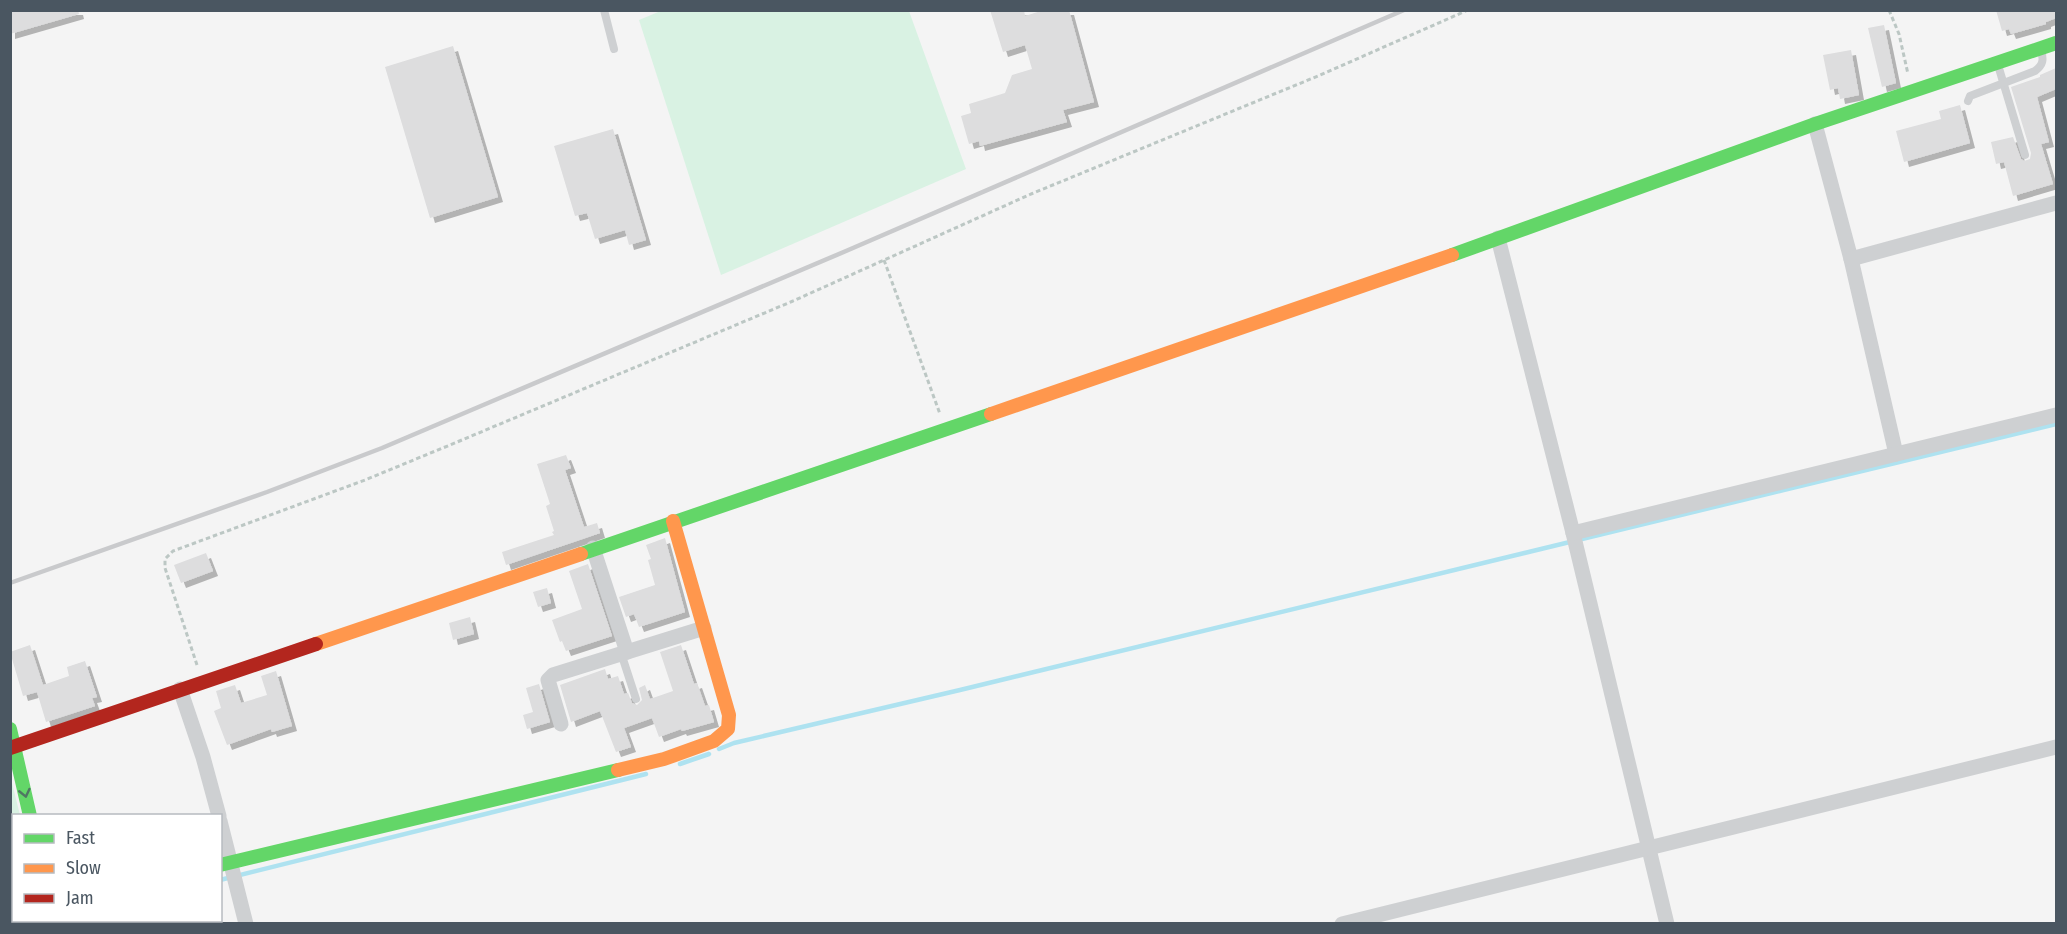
<svg xmlns="http://www.w3.org/2000/svg" width="2067" height="934" font-family="'Fira Sans Condensed',sans-serif">
<defs>
<filter id="shadow"><feDropShadow dx="5" dy="5" stdDeviation="0" flood-color="#0004"/></filter>
</defs>
<rect width="100%" height="100%" fill="#f4f4f4"/>
<g fill="#d9f2e3">
<polygon points="663,10 909,11 966,169 721,275 639,20"/>
<polygon points="10,775 20,815 14,816 13,879 10,831"/>
</g>
<g fill="none" stroke-linecap="round" stroke-linejoin="round">
<g stroke="#aee2f0" stroke-width="4.5">
<polyline points="719,749 734,743 960,690 2056,424"/>
<polyline points="680,764 709,754"/>
<polyline points="220,880 646,774"/>
</g>
</g>
<g fill="#ddddde" filter="url(#shadow)">
<polygon points="10,10 78,10 79,14 10,34"/>
<polygon points="990,10 1024,10 1025,16 1044,10 1069,10 1094,102 1063,110 1067,122 980,146 979,141 969,144 961,116 971,113 969,104 1005,93 1012,75 1032,69 1025,45 1003,52"/>
<polygon points="1996,10 2056,10 2056,18 2046,22 2046,24 2011,34 2009,29 2002,31"/>
<polygon points="1884,25 1896,83 1882,87 1868,28"/>
<polygon points="453,46 498,197 430,218 385,67"/>
<polygon points="1851,50 1859,95 1840,99 1838,88 1830,90 1823,55"/>
<polygon points="2056,68 2056,89 2037,97 2049,142 2041,144 2053,184 2013,196 2004,162 1996,164 1991,142 2013,137 2021,159 2024,161 2030,159 2031,153 2011,87 2040,77 2040,75"/>
<polygon points="1960,105 1970,143 1904,162 1896,131 1941,119 1939,111"/>
<polygon points="613,129 646,240 629,245 625,230 595,239 587,213 575,216 554,146"/>
<polygon points="566,455 571,468 565,470 584,527 597,523 600,533 506,565 502,552 554,535 552,532 554,531 546,506 550,504 537,464"/>
<polygon points="665,538 685,612 639,627 634,614 626,617 619,597 655,585 648,560 651,559 646,545"/>
<polygon points="206,553 213,571 181,583 174,565"/>
<polygon points="588,564 612,636 566,651 562,641 560,642 552,620 582,609 569,571"/>
<polygon points="547,588 551,603 538,607 533,592"/>
<polygon points="470,617 474,634 453,640 449,623"/>
<polygon points="30,645 43,685 69,676 67,667 85,661 97,697 92,698 95,706 46,722 37,692 23,696 10,652"/>
<polygon points="681,645 694,684 697,683 705,706 709,705 714,722 682,731 681,729 659,737 652,718 624,728 631,747 616,752 600,711 571,722 560,685 605,669 608,679 618,676 624,694 628,693 632,703 637,705 642,700 639,688 645,685 650,699 673,691 660,652"/>
<polygon points="276,671 292,726 272,732 271,729 227,745 214,711 221,708 216,691 235,685 241,703 267,695 261,676"/>
<polygon points="539,684 550,722 527,729 523,715 533,712 526,688"/>
</g>
<g fill="none" stroke-linecap="round" stroke-linejoin="round">
<g stroke="#bcc7c4" stroke-width="3" stroke-dasharray="4.5 3" stroke-linecap="butt">
<polyline points="1889,10 1899,34 1908,74"/>
<polyline points="884,260 940,414"/>
<polyline points="197,665 165,568 165,559 173,551 365,480 450,445 793,301 1031,194 1318,76 1468,10"/>
</g>
<g stroke="#ced0d2" stroke-width="8">
<polyline points="604,10 614,49"/>
<polyline points="1998,65 2025,155"/>
<path d="M 1968,101 L 1970,96 L 2035,71 C 2043,65 2044,60 2041,50"/>
<polyline points="621,653 636,699"/>
</g>
<g stroke="#ced0d2" stroke-width="15">
<polyline points="1815,124 1851,259 1896,454"/>
<polyline points="1498,238 1573,533 1667,924"/>
<polyline points="1851,259 2056,203"/>
<polyline points="1573,533 2056,415"/>
<polyline points="593,548 627,652"/>
<polyline points="180,689 203,757 219,816"/>
<polyline points="561,724 548,680 553,675 704,628"/>
<polyline points="220,821 246,924"/>
<polyline points="1342,924 2056,747"/>
</g>
<g stroke="#63d668" stroke-width="14">
<polyline points="1452,255 1815,124 2056,43"/>
<polyline points="581,554 991,414"/>
<polyline points="10,729 30,816"/>
<polyline points="220,865 618,770"/>
</g>
<g stroke="#ff974d" stroke-width="14">
<polyline points="991,414 1452,255"/>
<polyline points="316,644 581,554"/>
<polyline points="618,770 664,759 714,741 728,729 729,715 673,521"/>
<polyline points="55,920 56,924"/>
</g>
<polyline stroke="#b3261e" stroke-width="14" points="10,748 316,644"/>
<polyline stroke="#c9cacc" stroke-width="4.5" points="10,583 267,492 382,448 846,251 1404,10"/>
</g>
<defs><path id="oneway-chevron" d="M-2-3.5L2.5 0L-2 3.5" fill="none" stroke-width="1.6" stroke-linecap="round" stroke-linejoin="round" transform="scale(1.5)"/></defs>
<use stroke="#507663" href="#oneway-chevron" transform="translate(25 793) rotate(77)"/>
<rect width="2067" height="934" fill="none" stroke="#4a5661" stroke-width="24"/>
<rect x="12" y="814" width="210" height="108" fill="#ffffff" stroke="#b7bbc0" stroke-width="1.5"/>
<rect x="24" y="834" width="30" height="9" fill="#63d668" stroke="#b7bbc0" stroke-width="1.5"/>
<text x="66" y="844" font-size="18" fill="#4a5661">Fast</text>
<rect x="24" y="864" width="30" height="9" fill="#ff974d" stroke="#b7bbc0" stroke-width="1.5"/>
<text x="66" y="874" font-size="18" fill="#4a5661">Slow</text>
<rect x="24" y="894" width="30" height="9" fill="#b3261e" stroke="#b7bbc0" stroke-width="1.5"/>
<text x="66" y="904" font-size="18" fill="#4a5661">Jam</text>
</svg>
